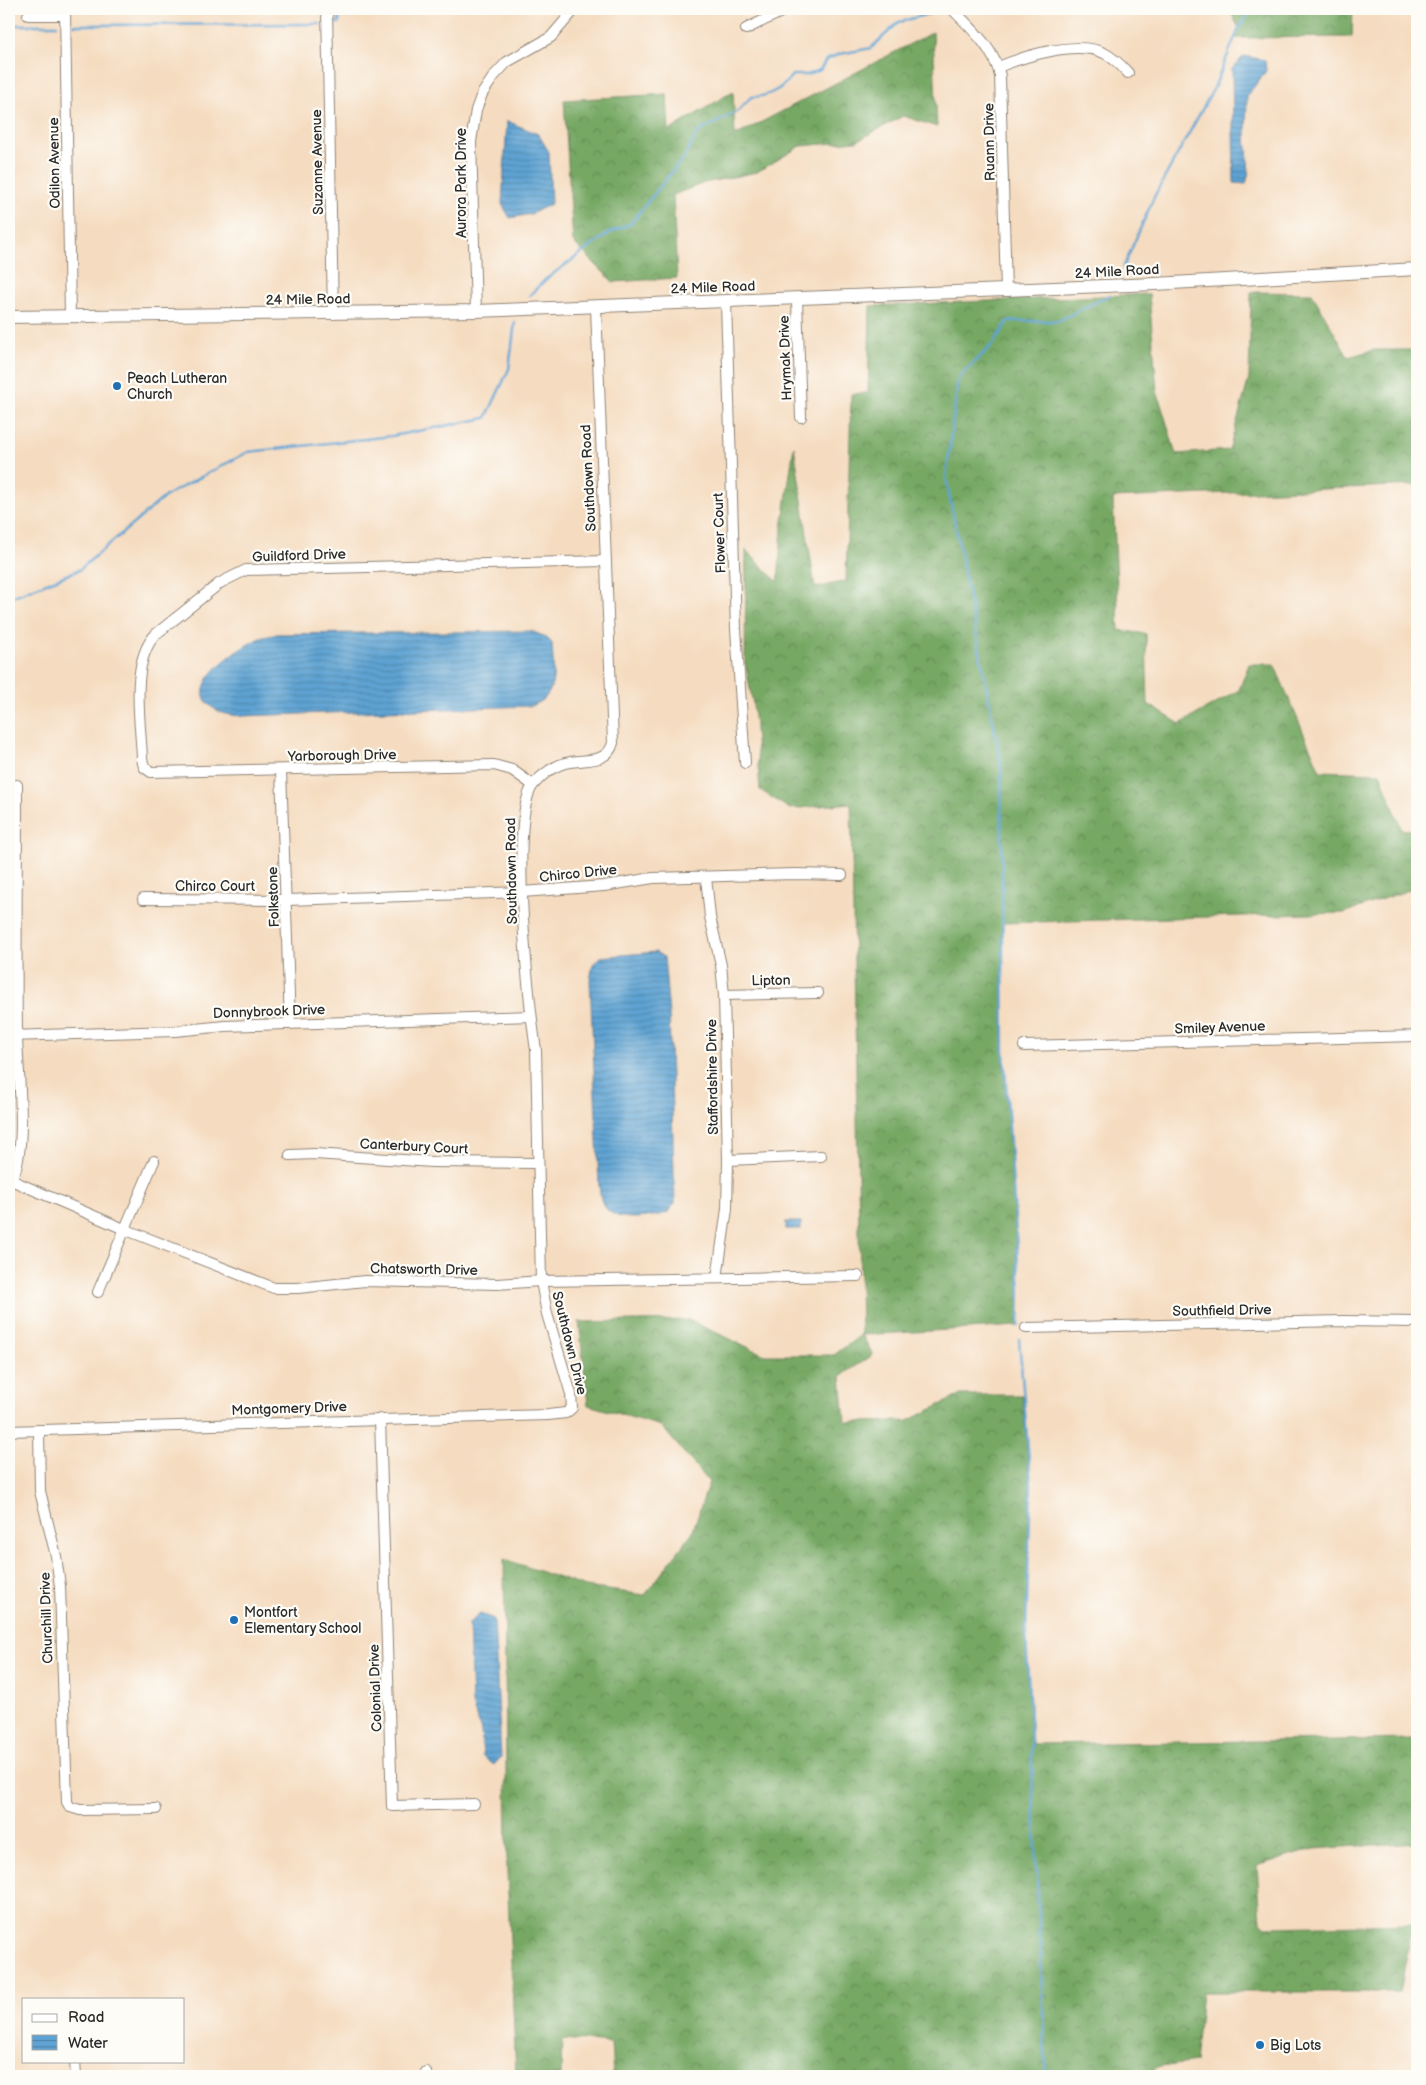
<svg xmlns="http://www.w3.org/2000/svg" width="1426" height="2085" font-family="'Balsamiq Sans',sans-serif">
<defs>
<pattern id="forest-crowns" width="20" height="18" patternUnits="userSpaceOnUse" patternTransform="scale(1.25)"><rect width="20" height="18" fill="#76a863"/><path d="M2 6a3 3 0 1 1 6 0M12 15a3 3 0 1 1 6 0" fill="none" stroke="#618952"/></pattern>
<pattern id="water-rules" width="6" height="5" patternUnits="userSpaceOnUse" patternTransform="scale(1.25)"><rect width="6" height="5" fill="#5ea3d3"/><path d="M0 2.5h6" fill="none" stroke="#4e85ab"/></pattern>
</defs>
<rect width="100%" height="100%" fill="#fdfcf7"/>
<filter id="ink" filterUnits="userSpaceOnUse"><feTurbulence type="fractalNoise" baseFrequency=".02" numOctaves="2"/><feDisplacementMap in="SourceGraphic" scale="10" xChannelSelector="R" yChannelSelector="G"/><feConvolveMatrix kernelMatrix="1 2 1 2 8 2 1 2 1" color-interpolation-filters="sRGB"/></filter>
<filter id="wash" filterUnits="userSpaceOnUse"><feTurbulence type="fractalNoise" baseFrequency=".0096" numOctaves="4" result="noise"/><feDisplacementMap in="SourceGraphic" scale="20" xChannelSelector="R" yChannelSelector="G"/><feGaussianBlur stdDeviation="1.12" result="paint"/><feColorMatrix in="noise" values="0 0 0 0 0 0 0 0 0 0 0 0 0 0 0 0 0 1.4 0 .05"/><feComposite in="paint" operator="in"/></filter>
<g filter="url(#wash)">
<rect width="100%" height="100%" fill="#f5dcc0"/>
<g fill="url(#forest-crowns)" stroke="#506a47">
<polygon points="1229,9 1353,9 1352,37 1235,38 1239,28"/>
<polygon points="933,32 937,127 903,116 857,141 801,146 757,172 704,183 673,195 677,278 613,282 573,242 564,100 667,94 669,131 733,91 735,136"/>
<polygon points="1251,292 1312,293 1348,357 1373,350 1413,350 1414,391 1417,391 1417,485 1113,498 1119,630 1146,634 1148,704 1180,724 1239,690 1249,664 1274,664 1320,771 1380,773 1402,830 1417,829 1417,887 1344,913 1003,923 1004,1052 1020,1292 1019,1326 862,1335 873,1355 841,1376 845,1422 908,1421 960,1395 1022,1395 1031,1485 1026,1631 1032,1744 1417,1739 1417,1842 1314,1849 1257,1866 1261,1922 1266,1927 1413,1924 1400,1992 1202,1992 1195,2062 1154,2068 1154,2076 613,2076 611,2043 562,2039 561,2076 516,2076 507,1872 504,1559 586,1587 645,1595 692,1533 709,1482 661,1426 588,1405 579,1322 689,1320 765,1355 834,1355 861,1335 851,803 790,809 760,790 753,704 745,663 746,550 778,582 782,528 794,446 815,588 846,581 851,394 868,393 870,306 1149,294 1157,391 1176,454 1229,450 1249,378"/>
</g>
<g fill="url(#water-rules)" stroke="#44677f">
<polygon points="1244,56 1265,60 1266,71 1247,96 1246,136 1249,172 1246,184 1234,183 1232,69"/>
<polygon points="507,121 538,134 549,152 551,204 531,214 510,218 502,204"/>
<path d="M 531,631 L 546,637 L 552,643 C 553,668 560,697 531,706 L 241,716 C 234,715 224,715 218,711 C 176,689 237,649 258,639 C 264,636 271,636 277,634 Z"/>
<path d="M 655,952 L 664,957 L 669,1014 L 675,1203 L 667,1213 C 649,1217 612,1226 602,1202 C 600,1197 600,1191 599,1186 L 590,980 L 593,964 L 601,957 Z"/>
<rect x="786" y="1222" width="15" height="7"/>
<polygon points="480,1614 494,1619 501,1757 494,1765 483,1757 481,1731 472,1704 469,1623"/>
</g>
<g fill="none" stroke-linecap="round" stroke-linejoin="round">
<g stroke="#5ea3d3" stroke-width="2.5">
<polyline points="335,23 339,23 339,9"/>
<polyline points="9,25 57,25"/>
<polyline points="74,25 320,24"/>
<polyline points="1123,268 1155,195 1214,88 1239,28 1252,9"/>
<path d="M 530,295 L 546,279 L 609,233 L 630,224 L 685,156 L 698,132 L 738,111 L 751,97 C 768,97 783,89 792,75 L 807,75 L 820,70 L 826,60 L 840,54 L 871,48 L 899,22 L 943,10"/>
<polyline points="9,598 79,570 167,495 248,452 392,436 486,418 509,369 515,322"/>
<polyline points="1019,1326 1020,1292 1004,1052 1001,762 946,478 958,378 993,344 1008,321 1058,321 1110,295"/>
<polyline points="1019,1339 1031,1485 1026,1631 1046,2076"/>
</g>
</g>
</g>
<g filter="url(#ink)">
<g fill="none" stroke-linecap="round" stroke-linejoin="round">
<defs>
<g id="minor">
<polyline points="65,9 70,317"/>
<polyline points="327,9 333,314"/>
<path d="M 952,9 C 971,28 994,48 1000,76 L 1006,291"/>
<polyline points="28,15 65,15"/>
<polyline points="746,29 787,9"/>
<path d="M 998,67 C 1025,56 1076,40 1104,53 C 1114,58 1121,65 1128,73"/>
<polyline points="797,299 801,417"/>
<polyline points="726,302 736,629 745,763"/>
<polyline points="476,311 471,142 476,110 482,94 494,76 507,62 551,37 575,9"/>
<polyline points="281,770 290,1024"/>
<path d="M 533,785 L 512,770 L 494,765 L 151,772 L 144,767 L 142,759 C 141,723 129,662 156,634 L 220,583 L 246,570 L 606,561"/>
<polyline points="706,877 710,917 721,965 724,995 728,1160 727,1209 717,1278"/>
<polyline points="143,899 287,900 522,892 604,886 653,878 796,874 842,875"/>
<polyline points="724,995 818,993"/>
<polyline points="9,1036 175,1031 225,1026 531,1016"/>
<polyline points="1024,1046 1417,1036"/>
<polyline points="290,1155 315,1154 432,1162 537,1163"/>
<polyline points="728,1160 821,1156"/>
<polyline points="11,1180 124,1229 274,1288 298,1288 365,1281 497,1284 541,1281 858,1276"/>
<path d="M 9,1184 C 30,1153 17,1071 17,1033 C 16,951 17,868 17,785"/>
<polyline points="98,1292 154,1161"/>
<polyline points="1026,1328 1343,1321 1417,1322"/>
<polyline points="380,1419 392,1806 474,1804"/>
<polyline points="39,1430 40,1491 56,1556 60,1586 67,1802 70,1807 80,1810 156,1809"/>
<path d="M 9,1431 L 548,1415 L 566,1413 L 572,1408 L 571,1394 L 547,1314 L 541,1281 L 536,1050 C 529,1005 508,813 534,784 C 542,775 554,766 565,763 C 583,758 607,765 613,743 L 596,307"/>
<polyline points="75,2061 76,2076"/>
<polyline points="426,2072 426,2076"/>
</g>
<polyline id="tertiary" points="9,317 476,311 1155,284 1417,269"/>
</defs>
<use href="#minor" stroke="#908476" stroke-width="12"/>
<use href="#tertiary" stroke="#908476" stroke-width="14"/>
<use href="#minor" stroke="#fff" stroke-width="10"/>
<use href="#tertiary" stroke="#fff" stroke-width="12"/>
</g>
</g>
<g fill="#1f6fb2" stroke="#fdfcf7" stroke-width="2">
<circle cx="117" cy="386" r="5"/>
<circle cx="234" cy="1620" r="5"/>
<circle cx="1260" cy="2045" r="5"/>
</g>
<g text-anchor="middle" stroke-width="4.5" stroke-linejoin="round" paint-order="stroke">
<g font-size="14" fill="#2b2b2b" stroke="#fdfcf7">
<text transform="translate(989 142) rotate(-91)" y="5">Ruann Drive</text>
<text transform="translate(317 162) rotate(-91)" y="5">Suzanne Avenue</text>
<text transform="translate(54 163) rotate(-91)" y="5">Odilon Avenue</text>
<text transform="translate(461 183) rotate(-90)" y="5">Aurora Park Drive</text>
<text transform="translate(1117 271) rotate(-3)" y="5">24 Mile Road</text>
<text transform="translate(713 287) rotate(-2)" y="5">24 Mile Road</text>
<text transform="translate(308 299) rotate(-1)" y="5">24 Mile Road</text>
<text transform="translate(785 358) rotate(-92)" y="5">Hrymak Drive</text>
<text transform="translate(588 478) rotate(-93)" y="5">Southdown Road</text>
<text transform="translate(719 533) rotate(-92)" y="5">Flower Court</text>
<text transform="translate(299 555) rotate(-2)" y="5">Guildford Drive</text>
<text transform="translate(342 755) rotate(-1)" y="5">Yarborough Drive</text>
<text transform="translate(511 871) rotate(-91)" y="5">Southdown Road</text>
<text transform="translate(578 873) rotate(-6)" y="5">Chirco Drive</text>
<text x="215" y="891">Chirco Court</text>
<text transform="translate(273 897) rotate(-92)" y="5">Folkstone</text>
<text transform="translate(771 980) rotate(-1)" y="5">Lipton</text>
<text transform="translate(269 1011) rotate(-2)" y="5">Donnybrook Drive</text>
<text transform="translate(1220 1027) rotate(-2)" y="5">Smiley Avenue</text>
<text transform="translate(712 1077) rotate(-91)" y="5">Staffordshire Drive</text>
<text transform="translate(414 1146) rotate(3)" y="5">Canterbury Court</text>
<text transform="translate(424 1269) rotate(1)" y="5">Chatsworth Drive</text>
<text transform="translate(1222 1310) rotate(-1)" y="5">Southfield Drive</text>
<text transform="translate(570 1343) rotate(76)" y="5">Southdown Drive</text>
<text transform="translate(289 1408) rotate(-2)" y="5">Montgomery Drive</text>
<text transform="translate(46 1618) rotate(-92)" y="5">Churchill Drive</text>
<text transform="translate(375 1688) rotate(-92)" y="5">Colonial Drive</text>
</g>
<g font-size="14" fill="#2b2b2b" stroke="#fdfcf7" text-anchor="start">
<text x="127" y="383">Peach Lutheran<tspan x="127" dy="16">Church</tspan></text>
<text x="244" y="1617">Montfort<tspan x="244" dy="16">Elementary School</tspan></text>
<text x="1270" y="2050">Big Lots</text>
</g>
</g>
<rect width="1426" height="2085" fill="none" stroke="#fdfcf7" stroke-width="30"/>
<rect x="22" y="1998" width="162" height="65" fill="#fdfcf7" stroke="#a9a8a5"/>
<rect x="32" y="2014" width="25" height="8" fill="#ffffff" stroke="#a9a8a5"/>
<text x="68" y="2022" font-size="15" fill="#2b2b2b">Road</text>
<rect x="32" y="2035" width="25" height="15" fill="url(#water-rules)" stroke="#a9a8a5"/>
<text x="68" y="2048" font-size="15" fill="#2b2b2b">Water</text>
</svg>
